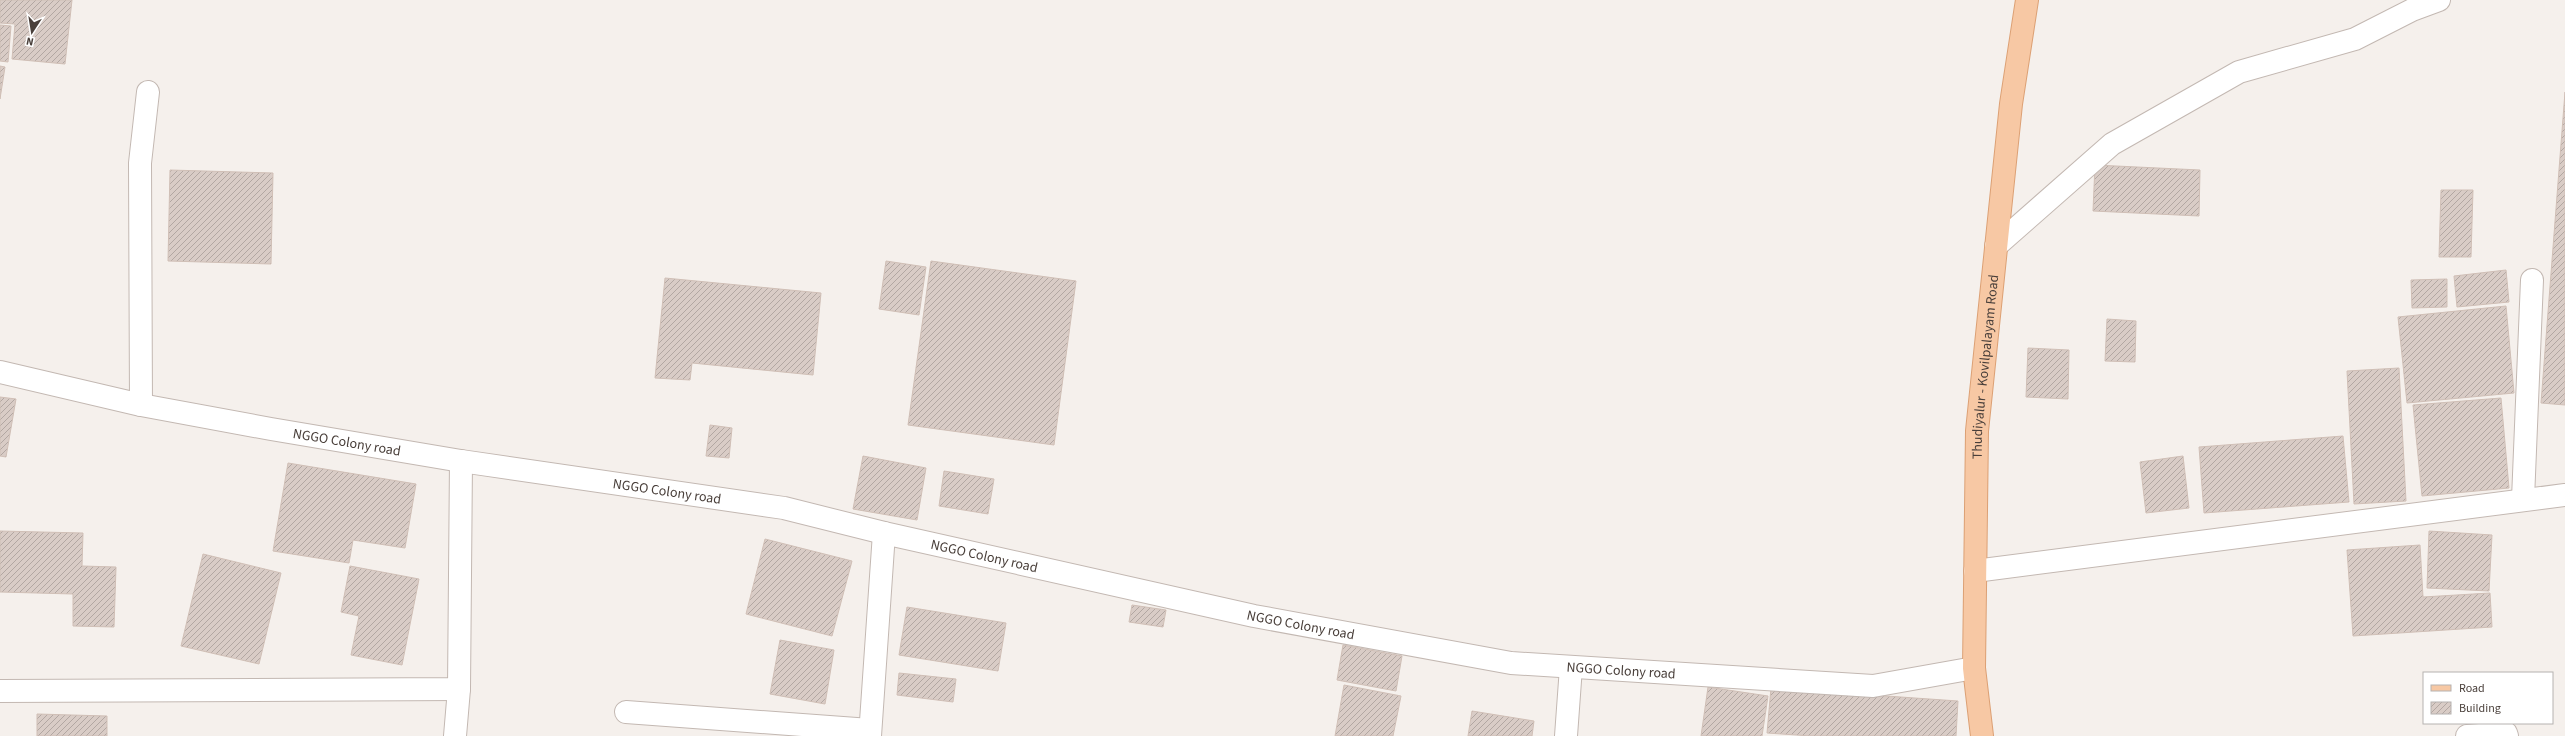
<svg xmlns="http://www.w3.org/2000/svg" width="2565" height="736" font-family="'Source Sans 3',sans-serif">
<defs>
<pattern id="building-hatch" width="6" height="6" patternUnits="userSpaceOnUse"><rect width="6" height="6" fill="#d9ccc6"/><path d="M-1 1l2-2M0 6l6-6M5 7l2-2" fill="none" stroke="#b2a7a2"/></pattern>
</defs>
<rect width="100%" height="100%" fill="#f5f0ec"/>
<g fill="url(#building-hatch)" stroke="#d0bfb6">
<polygon points="0,0 72,0 65,64 12,59 15,24 0,23"/>
<polygon points="0,25 11,26 8,62 0,61"/>
<polygon points="0,66 5,67 0,99"/>
<polygon points="2565,92 2565,405 2541,403"/>
<polygon points="2095,165 2200,170 2199,216 2093,211"/>
<polygon points="170,170 273,173 271,264 168,261"/>
<polygon points="2441,190 2473,190 2471,257 2439,257"/>
<polygon points="886,261 926,267 919,315 879,309"/>
<polygon points="931,261 1076,281 1054,445 908,425"/>
<polygon points="2506,270 2509,302 2457,307 2454,276"/>
<polygon points="665,278 821,293 813,375 692,363 690,380 655,378"/>
<polygon points="2447,279 2447,307 2412,308 2411,280"/>
<polygon points="2506,306 2514,393 2407,403 2398,317"/>
<polygon points="2107,319 2136,321 2135,362 2105,361"/>
<polygon points="2028,348 2069,350 2068,399 2026,397"/>
<polygon points="2399,368 2406,501 2354,504 2347,371"/>
<polygon points="0,397 16,399 6,457 0,456"/>
<polygon points="2501,398 2509,488 2422,496 2413,405"/>
<polygon points="710,425 732,428 729,458 706,456"/>
<polygon points="2343,436 2349,502 2204,513 2199,447"/>
<polygon points="863,456 926,468 917,520 853,509"/>
<polygon points="2183,456 2189,508 2146,513 2140,462"/>
<polygon points="288,463 416,484 405,548 353,540 349,563 273,551"/>
<polygon points="944,471 994,479 988,514 939,506"/>
<polygon points="0,531 83,533 82,566 116,567 114,627 73,626 73,594 0,592"/>
<polygon points="2429,531 2492,535 2489,591 2427,588"/>
<polygon points="765,539 852,561 832,636 746,614"/>
<polygon points="2420,545 2423,597 2490,593 2492,627 2353,636 2347,550"/>
<polygon points="203,554 281,573 259,664 181,646"/>
<polygon points="350,566 419,579 402,665 351,655 359,616 341,612"/>
<polygon points="1132,605 1166,610 1163,627 1129,622"/>
<polygon points="907,607 1006,623 998,671 899,655"/>
<polygon points="780,640 834,650 825,704 770,694"/>
<polygon points="1343,645 1402,656 1396,691 1337,680"/>
<polygon points="899,673 956,679 953,702 897,695"/>
<polygon points="1344,685 1401,696 1393,736 1335,736"/>
<polygon points="1708,687 1768,696 1762,736 1701,736"/>
<polygon points="1771,688 1958,701 1956,736 1811,736 1767,733"/>
<polygon points="1472,711 1534,721 1532,736 1468,736"/>
<polygon points="37,714 107,716 107,736 37,736"/>
</g>
<g fill="none" stroke-linecap="round" stroke-linejoin="round">
<defs>
<g id="minor">
<polyline points="1996,246 2112,144 2239,72 2355,39 2412,10 2439,0"/>
<path id="s1" d="M 0,372 L 141,405 L 271,429 L 461,461 L 784,508 L 884,533 L 1254,616 L 1511,663 L 1873,686 L 1974,668"/>
<polyline points="141,405 140,163 148,92"/>
<polyline points="2523,499 2532,280"/>
<polyline points="1975,571 2565,495"/>
<polyline points="0,691 459,689 461,461"/>
<polyline points="626,712 870,730"/>
<polyline points="455,736 459,689"/>
<polyline points="870,736 884,533"/>
<polyline points="1566,736 1571,667"/>
<polyline points="2467,736 2506,733 2507,736"/>
</g>
<g id="major">
<path id="s2" d="M 1982,736 L 1974,668 L 1977,431 L 2011,104 L 2027,0"/>
</g>
</defs>
<use href="#minor" stroke="#c3b8b2" stroke-width="24"/>
<use href="#major" stroke="#dca074" stroke-width="24"/>
<use href="#minor" stroke="#fff" stroke-width="22"/>
<use href="#major" stroke="#f7c8a4" stroke-width="22"/>
</g>
<g text-anchor="middle" stroke-width="4" stroke-linejoin="round" paint-order="stroke">
<g font-size="14" fill="#493f3a" stroke="#fff">
<text dy="5" stroke="none"><textPath href="#s2" startOffset="370">Thudiyalur - Kovilpalayam Road</textPath></text>
<text dy="5" stroke="none"><textPath href="#s1" startOffset="354">NGGO Colony road</textPath></text>
<text dy="5" stroke="none"><textPath href="#s1" startOffset="678">NGGO Colony road</textPath></text>
<text dy="5" stroke="none"><textPath href="#s1" startOffset="1002">NGGO Colony road</textPath></text>
<text dy="5" stroke="none"><textPath href="#s1" startOffset="1326">NGGO Colony road</textPath></text>
<text dy="5" stroke="none"><textPath href="#s1" startOffset="1650">NGGO Colony road</textPath></text>
</g>
</g>
<rect x="2423" y="672" width="130" height="52" fill="#ffffff" stroke="#b6b2b0"/>
<rect x="2431" y="685" width="20" height="6" fill="#f7c8a4" stroke="#b6b2b0"/>
<text x="2459" y="692" font-size="12" fill="#493f3a">Road</text>
<rect x="2431" y="702" width="20" height="12" fill="url(#building-hatch)" stroke="#b6b2b0"/>
<text x="2459" y="712" font-size="12" fill="#493f3a">Building</text>
<g transform="translate(32 32) rotate(192)" stroke="#ffffff" stroke-width="3" paint-order="stroke">
<path d="M0-3L7 15L0 10L-7 15Z" fill="#493f3a"/>
<text y="-6" font-size="11" font-weight="bold" text-anchor="middle" fill="#493f3a">N</text>
</g>
</svg>
